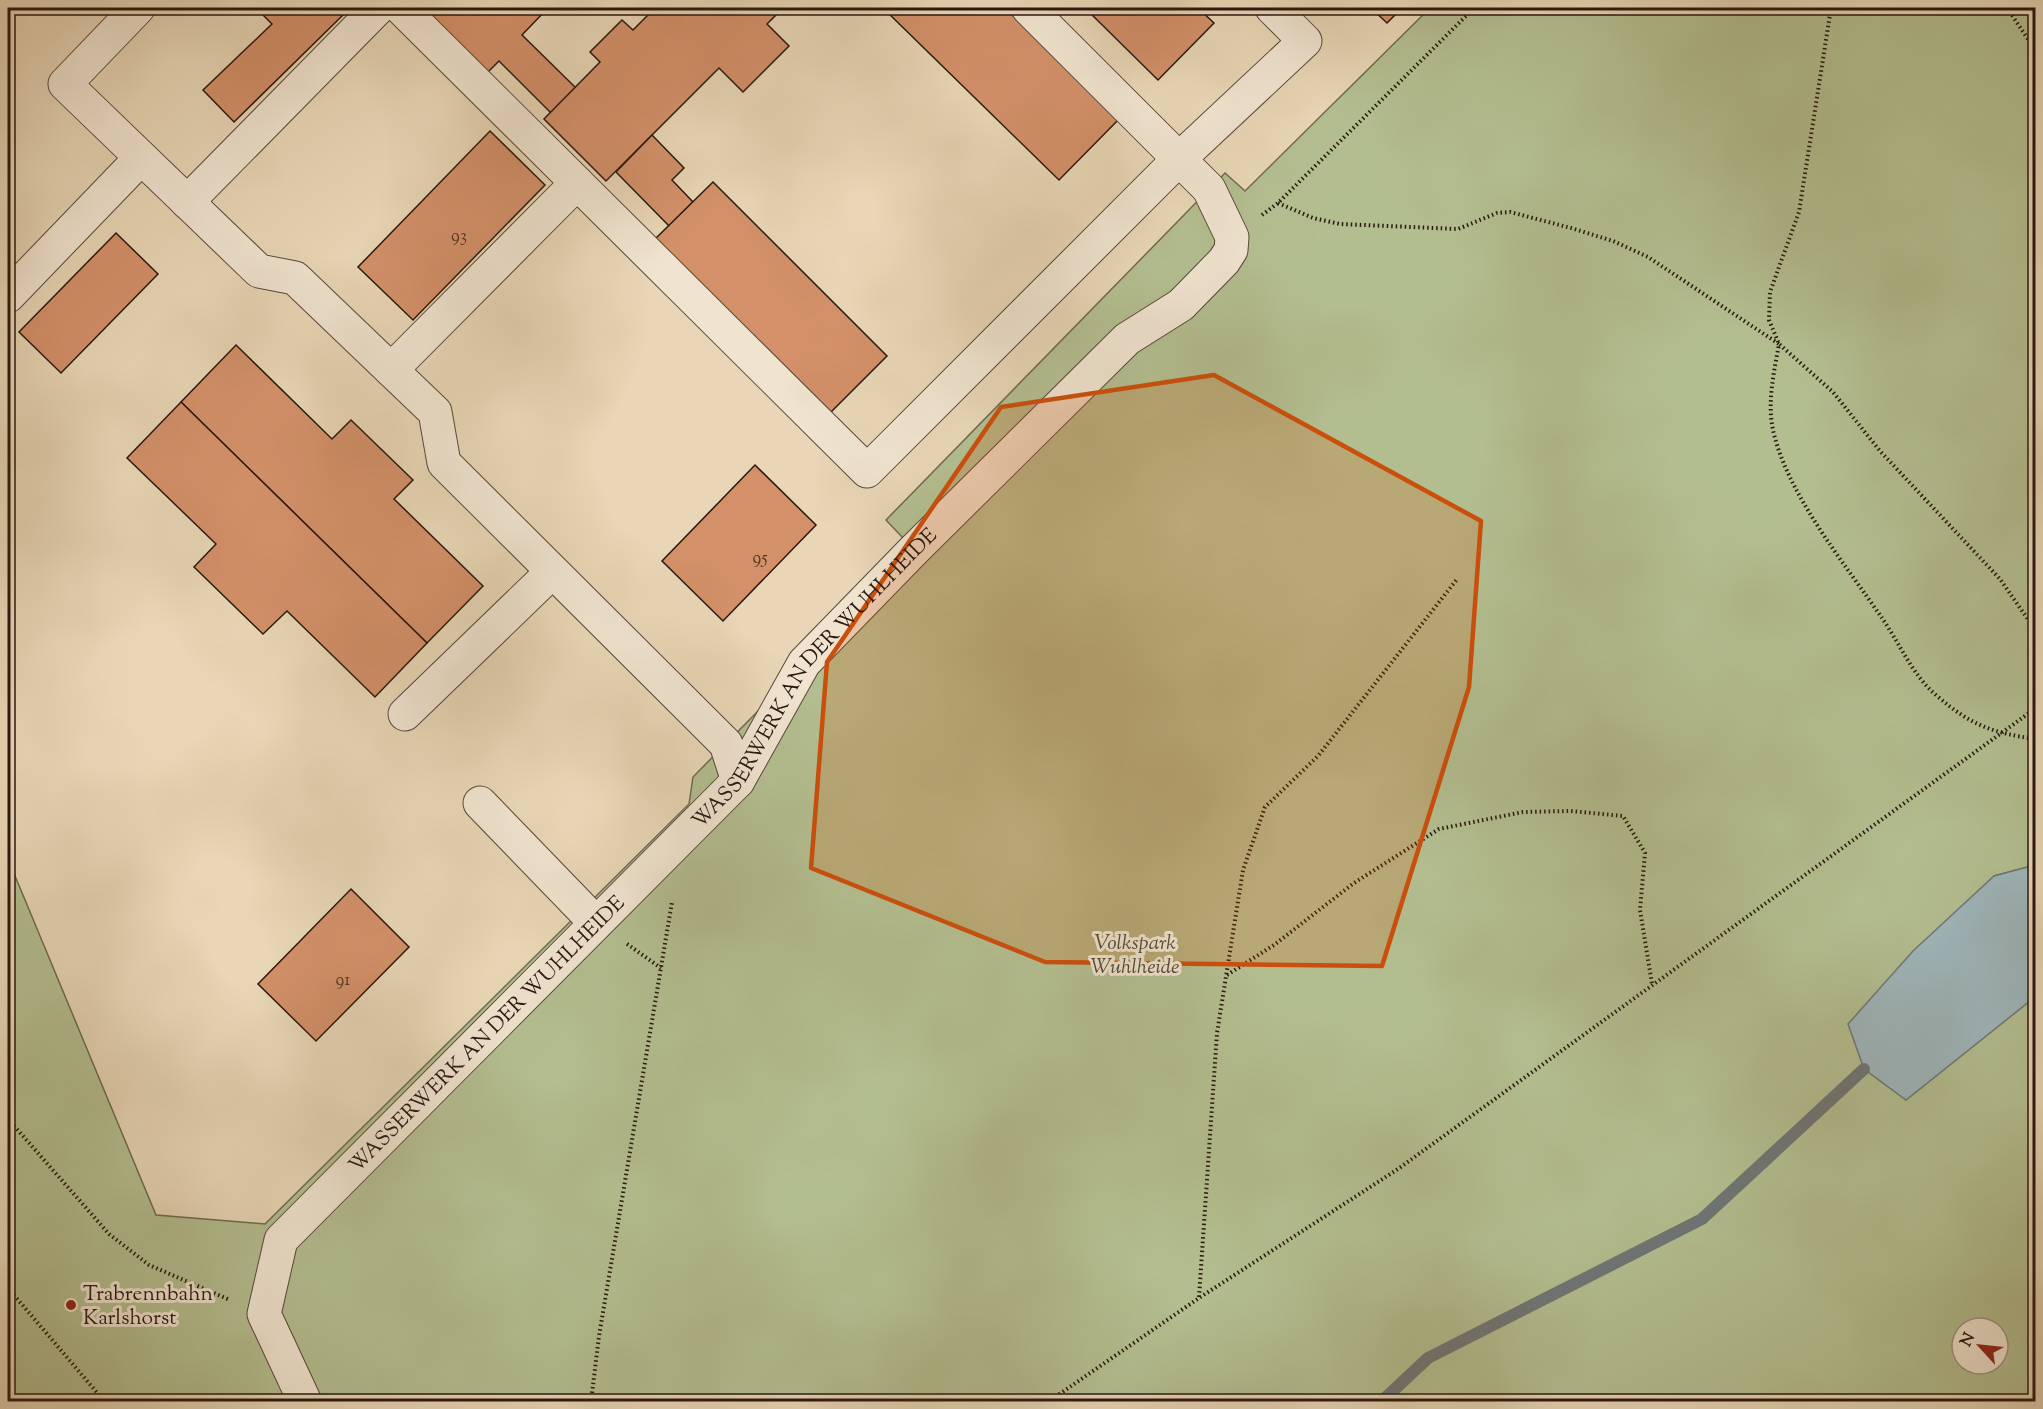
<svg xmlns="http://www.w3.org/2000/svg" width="2043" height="1409" font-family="'Sorts Mill Goudy',serif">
<rect width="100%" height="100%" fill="#e8d6b6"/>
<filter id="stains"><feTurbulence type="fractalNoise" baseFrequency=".00333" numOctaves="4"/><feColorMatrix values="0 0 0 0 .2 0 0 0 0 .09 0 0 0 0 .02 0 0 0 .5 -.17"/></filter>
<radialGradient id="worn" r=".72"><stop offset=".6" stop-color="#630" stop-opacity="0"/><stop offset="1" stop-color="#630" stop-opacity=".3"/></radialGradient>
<path fill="#b3be90" stroke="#6e6b50" stroke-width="1.5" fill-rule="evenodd" d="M 1430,8 L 2035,8 L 2035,865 L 1994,876 L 2017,1009 L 2035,997 L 2035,1401 L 8,1401 L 8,859 L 156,1215 L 265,1224 L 689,804 L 693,777 L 761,708 L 903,538 L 886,520 L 1225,173 L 1245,191 ZM 1962,1328 L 1998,1328 L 1998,1364 L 1962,1364 Z"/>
<polygon fill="#9eb6ba" stroke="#6f7776" stroke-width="1.5" points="2035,865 2035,997 1906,1100 1864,1069 1848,1024 1913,951 1994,876"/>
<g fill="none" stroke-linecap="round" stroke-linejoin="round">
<polyline stroke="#6f7776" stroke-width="12" points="1381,1402 1428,1358 1702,1219 1864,1069"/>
</g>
<g fill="#d39069" stroke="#28180f" stroke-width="1.5">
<polygon points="256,8 338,8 344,14 234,122 203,90 272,24"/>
<polygon points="411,8 544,8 546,10 522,35 576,88 551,113 499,61 482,78"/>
<polygon points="655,8 783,8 767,24 789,46 743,92 719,68 606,181 544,119 600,62 590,52 622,20 633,30"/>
<polygon points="883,8 1011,8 1122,116 1059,180"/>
<polygon points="1085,8 1198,8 1214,23 1158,80"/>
<polygon points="1371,8 1402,8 1387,23"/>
<polygon points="490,131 545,185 413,320 358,267"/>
<polygon points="652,135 684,168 672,180 693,202 669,226 616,172"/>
<polygon points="713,182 887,356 825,418 651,243"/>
<polygon points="116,233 158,274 61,373 19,332"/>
<polygon points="236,345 332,439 351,420 413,480 394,499 483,586 427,643 181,402"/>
<polygon points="181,402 427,643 375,697 287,611 263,634 194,567 216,544 127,458"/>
<polygon points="755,465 816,525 723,621 662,561"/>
<polygon points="351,889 409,947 316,1041 258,984"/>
</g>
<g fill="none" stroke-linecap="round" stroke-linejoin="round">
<defs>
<g id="minor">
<polyline points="138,8 65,84 259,271 295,278 435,412 444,463 726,744 738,781"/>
<polyline points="401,8 867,471 1178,160 1305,41 1272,8"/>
<polyline points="187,202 378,8"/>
<polyline points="8,296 141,158"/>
<polyline points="391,370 577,183"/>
<polyline points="405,714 552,572"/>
<polyline points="480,803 596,923"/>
<path id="s1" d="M 305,1402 L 264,1314 L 281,1240 L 738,781 L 804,663 L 914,550 L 1127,339 L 1181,305 L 1224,261 L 1231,250 L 1232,237 L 1209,189 L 1028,8"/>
</g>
</defs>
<use href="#minor" stroke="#584839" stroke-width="35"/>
<g stroke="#28180f" stroke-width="4" stroke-dasharray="1.5 3" stroke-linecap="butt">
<polyline points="1831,8 1799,212 1770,292 1769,320 1779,344 1833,392 1880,451 2000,579 2036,631"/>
<polyline points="2007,8 2036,51"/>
<path d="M 1278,203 L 1313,218 L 1340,224 L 1458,229 L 1497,213 L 1510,212 L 1571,228 L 1613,241 L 1648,257 L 1779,344 C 1774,372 1767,402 1773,430 C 1787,494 1845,564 1882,618 C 1900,644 1913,676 1937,696 C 1971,725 1992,733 2036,739"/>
<polyline points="1262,215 1278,203 1474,8"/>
<polyline points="627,944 661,968"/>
<polyline points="1227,975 1274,945 1354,883 1439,829 1523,812 1571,811 1623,816 1645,853 1640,910 1652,984"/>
<polyline points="8,1119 109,1234 149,1265 230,1300"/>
<polyline points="8,1288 105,1402"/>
<polyline points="1199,1297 1217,1033 1243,870 1265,807 1318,756 1458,578"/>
<polyline points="591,1402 599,1336 672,902"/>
<polyline points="1048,1402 1199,1298 1398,1169 2036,708"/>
</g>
<use href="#minor" stroke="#f0e4d0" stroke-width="33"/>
</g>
<path fill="#cb4f0c" fill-opacity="0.2" stroke="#cb4f0c" stroke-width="4.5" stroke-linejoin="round" d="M 1214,375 L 1481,521 L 1469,687 L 1382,966 L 1045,962 L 811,868 L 827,662 L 1001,407 Z"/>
<circle fill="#8f2418" stroke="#f0e4d0" stroke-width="2" cx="71" cy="1305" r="6"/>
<g text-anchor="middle" stroke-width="6" stroke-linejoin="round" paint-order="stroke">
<g font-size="18" fill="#533626">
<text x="459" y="241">93</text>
<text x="760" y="563">95</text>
<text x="343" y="985">91</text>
</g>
<g font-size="21" fill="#28180f" stroke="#f0e4d0">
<text dy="7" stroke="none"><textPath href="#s1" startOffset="950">WASSERWERK AN DER WUHLHEIDE</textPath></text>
<text dy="7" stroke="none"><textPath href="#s1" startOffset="464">WASSERWERK AN DER WUHLHEIDE</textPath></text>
</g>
<g font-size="21" font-style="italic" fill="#524a36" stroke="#f0e4d0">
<text x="1135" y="949">Volkspark<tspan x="1135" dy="24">Wuhlheide</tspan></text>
</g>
<g font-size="21" fill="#28180f" stroke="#f0e4d0" text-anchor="start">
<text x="83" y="1300">Trabrennbahn<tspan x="83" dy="24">Karlshorst</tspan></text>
</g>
</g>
<rect width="2043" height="1409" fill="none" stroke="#e8d6b6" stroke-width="30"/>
<rect x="9" y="9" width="2025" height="1391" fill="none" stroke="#28180f" stroke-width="3"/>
<rect x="15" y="15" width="2013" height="1379" fill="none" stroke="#28180f" stroke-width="1.5"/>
<g transform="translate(1980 1346) rotate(297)"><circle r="28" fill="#f0e4d0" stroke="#a09283" stroke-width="1.5"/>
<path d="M0-4.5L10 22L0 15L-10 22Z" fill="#8f2418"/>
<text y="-9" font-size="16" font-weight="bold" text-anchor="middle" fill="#28180f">N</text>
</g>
<rect width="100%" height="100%" filter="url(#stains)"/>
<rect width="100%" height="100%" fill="url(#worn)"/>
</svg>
